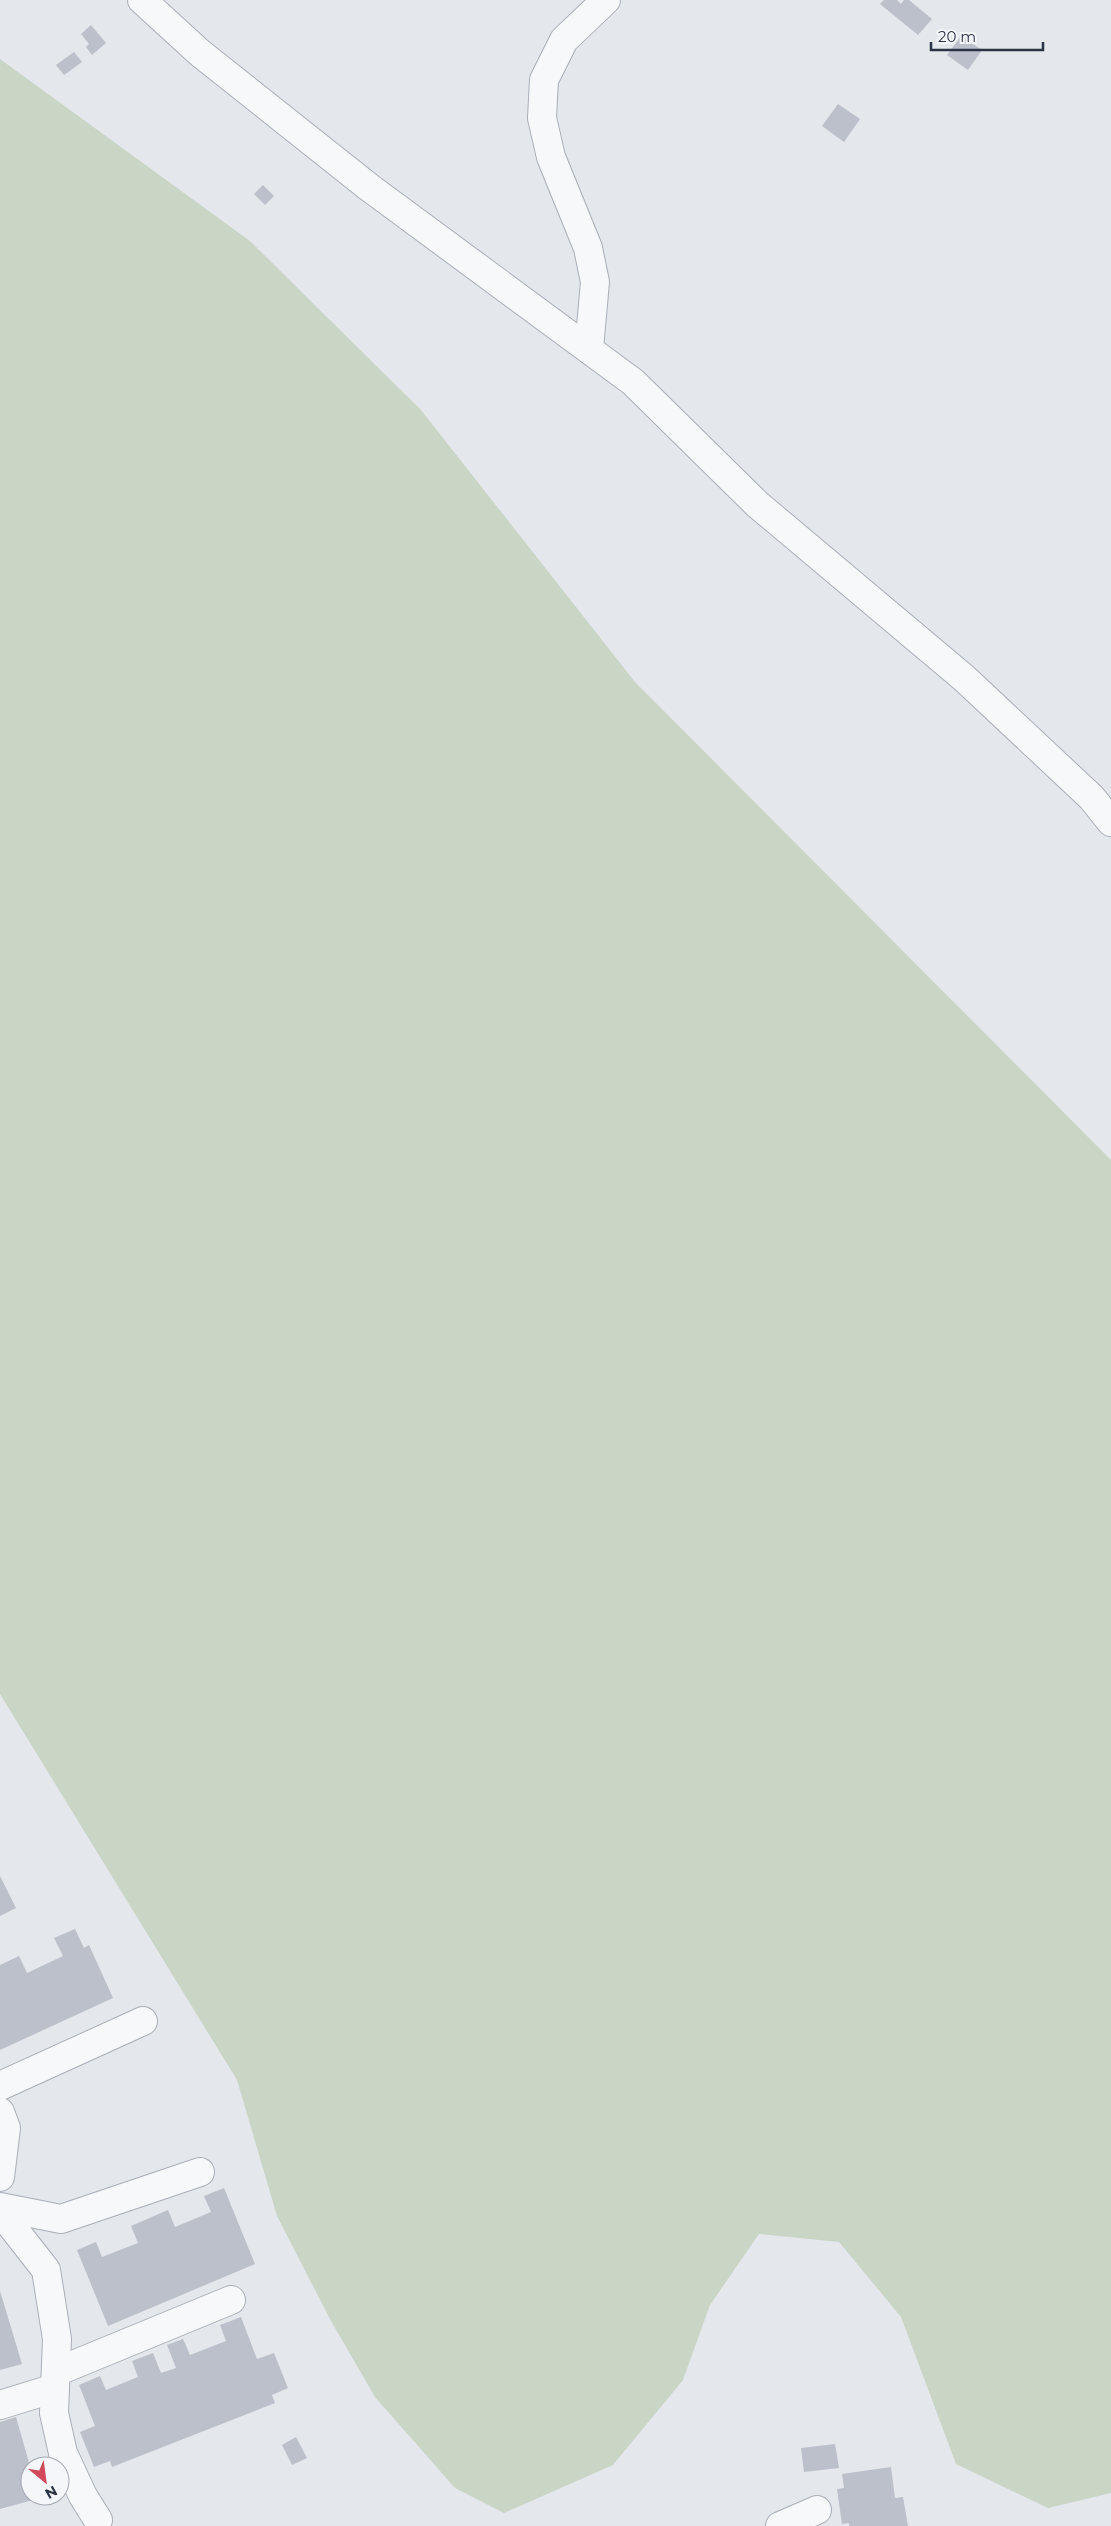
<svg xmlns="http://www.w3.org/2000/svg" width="1111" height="2526" font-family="Montserrat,sans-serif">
<rect width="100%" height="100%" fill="#e4e7ec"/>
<polygon fill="#c9d6c5" points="0,59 250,241 421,410 635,682 1111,1160 1111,2493 1048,2508 956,2464 901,2317 839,2242 759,2234 710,2305 683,2380 613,2465 504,2513 455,2488 375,2397 331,2321 277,2216 237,2080 0,1694"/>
<g fill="#bbc0ca">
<polygon points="884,0 897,0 901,4 904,0 909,0 932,19 918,35 880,4"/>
<polygon points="91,25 106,43 92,55 86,47 89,44 81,34"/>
<polygon points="961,36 982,50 968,70 947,55"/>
<polygon points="74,52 82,62 64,75 56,65"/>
<polygon points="838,104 860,119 844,142 822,126"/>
<polygon points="263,185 274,196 265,205 254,194"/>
<polygon points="0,1876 16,1908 0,1916"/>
<polygon points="75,1929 84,1948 89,1945 113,1998 0,2050 0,1965 19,1956 27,1973 63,1956 54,1938"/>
<polygon points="224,2188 255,2264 108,2326 77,2250 96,2242 102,2257 138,2243 131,2226 168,2210 175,2227 211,2212 204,2196"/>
<polygon points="0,2291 22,2364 0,2370"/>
<polygon points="241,2317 257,2359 274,2353 288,2388 272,2395 275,2403 112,2467 110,2461 94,2467 80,2432 95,2426 79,2385 100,2376 106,2390 138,2377 132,2361 153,2353 161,2373 176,2368 167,2345 183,2339 190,2355 226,2341 220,2325"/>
<polygon points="16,2417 30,2466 30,2496 39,2496 40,2498 0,2509 0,2422"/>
<polygon points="296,2437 307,2458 292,2465 282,2445"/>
<polygon points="835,2444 839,2468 804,2472 801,2448"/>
<polygon points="891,2467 895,2498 903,2497 908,2526 849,2526 849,2523 842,2524 837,2489 844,2488 842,2474"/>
</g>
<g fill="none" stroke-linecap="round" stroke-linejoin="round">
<defs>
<g id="street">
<polyline points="142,0 200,53 370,188 633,382 757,504 964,678 1092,798 1111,822"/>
<polyline points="589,349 595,282 588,248 551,157 542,118 544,80 564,40 606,0"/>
<polyline points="0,2086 143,2021"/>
<polyline points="0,2112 6,2128 0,2177"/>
<polyline points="0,2207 61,2219 200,2172"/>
<polyline points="0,2211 46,2270 57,2339 54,2413 63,2453 83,2496 98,2520"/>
<polyline points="56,2372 231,2300"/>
<polyline points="0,2405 55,2388"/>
<polyline points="780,2526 817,2510"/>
</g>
</defs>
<use href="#street" stroke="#a9aeb7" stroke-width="30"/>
<use href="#street" stroke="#f7f8fa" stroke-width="28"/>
</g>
<g transform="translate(45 2481) rotate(151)"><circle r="24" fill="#f4f6f9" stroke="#a4a8b1"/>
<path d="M0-4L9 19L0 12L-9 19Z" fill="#d1495b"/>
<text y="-8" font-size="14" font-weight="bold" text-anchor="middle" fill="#2b3445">N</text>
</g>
<path d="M931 42v8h112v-8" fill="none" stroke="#2b3445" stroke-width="2.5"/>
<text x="938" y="42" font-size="15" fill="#2b3445" stroke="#f4f6f9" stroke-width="4" paint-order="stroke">20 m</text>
</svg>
